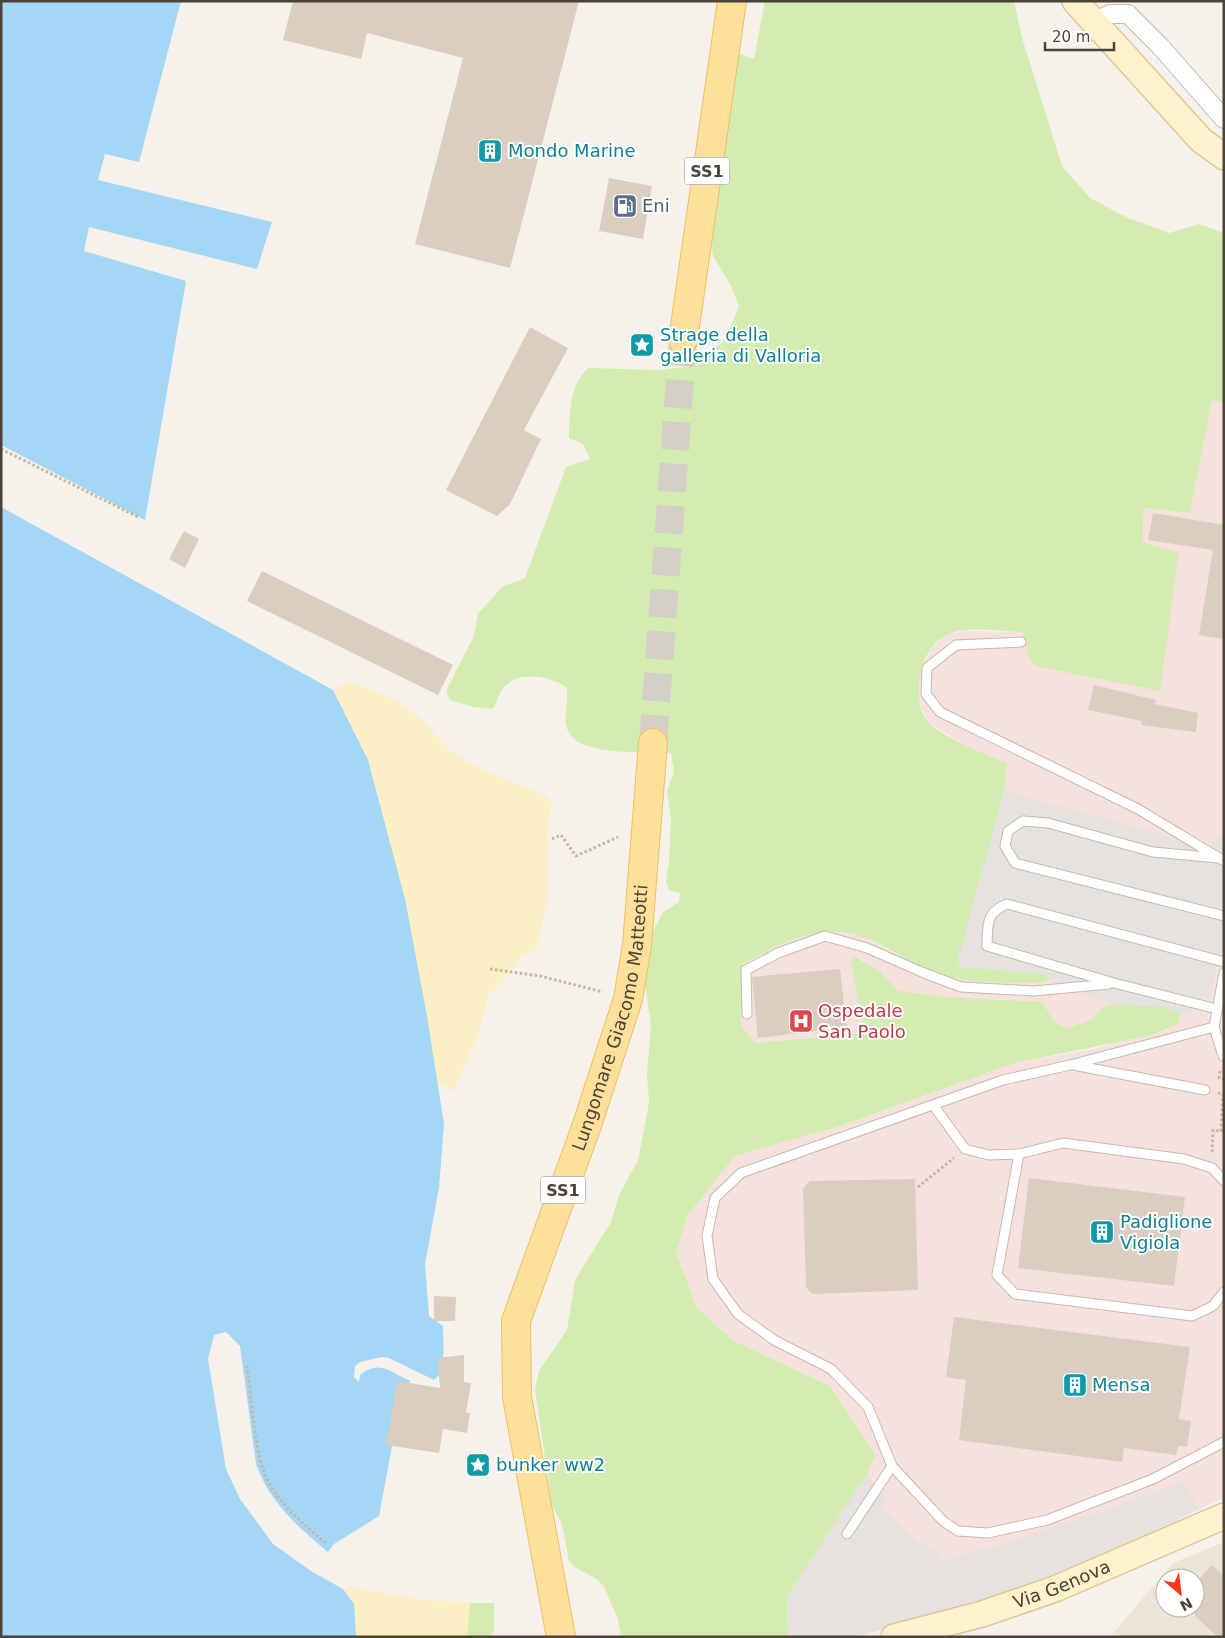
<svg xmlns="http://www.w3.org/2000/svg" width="1225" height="1638" font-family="'DejaVu Sans',sans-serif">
<rect width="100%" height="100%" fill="#f6f2eb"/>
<path fill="#ebe4d8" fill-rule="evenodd" d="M 1224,1542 L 1224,1637 L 1110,1637 L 1173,1563 ZM 1165,1578 L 1195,1578 L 1195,1608 L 1165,1608 Z"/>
<polygon fill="#f7e1de" points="1212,401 1224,403 1224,1497 1176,1521 855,1637 788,1637 830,1386 734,1341 697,1308 676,1252 688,1215 735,1156 840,1126 1015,1063 1093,1049 1170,1029 1101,1009 1093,1019 1067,1028 944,997 898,990 885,976 863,960 851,964 864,1033 754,1043 741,1026 743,964 780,944 812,933 833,931 864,937 919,966 954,978 980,981 1045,982 960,742 929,723 917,697 920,671 933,647 946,635 965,631 1024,632 1029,659 1179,552 1141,542 1144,508 1190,513"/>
<g fill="#d3edb1">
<path d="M 765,1 L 1014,1 L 1022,38 L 1062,166 L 1090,198 L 1128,218 L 1169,233 L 1199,224 L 1224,233 L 1224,403 L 1212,401 L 1190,513 L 1144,508 L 1142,542 L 1179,552 L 1160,691 L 1035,666 L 1029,659 L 1023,632 C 1000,632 968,625 947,635 C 919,648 909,700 929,723 C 941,736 989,756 1007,764 L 1004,791 L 1046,974 L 1050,978 L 1045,982 L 1037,983 C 1004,982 968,984 936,973 C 914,965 896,952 875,942 C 825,918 787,940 743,964 L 741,1026 L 755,1043 L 864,1033 L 851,964 L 854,956 L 878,970 L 898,990 L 944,997 L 1042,1002 L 1055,1023 L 1067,1028 L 1093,1019 L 1101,1009 L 1112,1004 L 1164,1007 L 1181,1014 L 1178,1024 L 1152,1035 L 1015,1063 L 840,1126 L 735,1156 L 688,1215 L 676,1252 L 697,1308 L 734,1341 L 830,1386 L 875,1455 L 867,1474 L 787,1596 L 788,1637 L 621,1637 L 618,1619 L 603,1585 L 595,1578 L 576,1568 L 569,1561 L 562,1524 L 552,1506 L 535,1389 L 539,1371 L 567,1330 L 575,1280 L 611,1222 L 619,1195 L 638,1160 L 649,1103 L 647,1073 L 651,1024 L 644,978 L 645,959 L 654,930 L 663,912 L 679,902 L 680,893 L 669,890 L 666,881 L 669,861 L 671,820 L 667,791 L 674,772 L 671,753 C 646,752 578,756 568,731 C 562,718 569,702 567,688 C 552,676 518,670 504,687 C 499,693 496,703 493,709 L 474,707 L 450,700 L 446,691 L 474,636 L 478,614 L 502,587 L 525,578 L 566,467 L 590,459 L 583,444 L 569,438 C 570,414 569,385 588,368 L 660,370 L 697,365 L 725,340 L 739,306 L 730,284 L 713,256 L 709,224 L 738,53 L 754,59 Z"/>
<polygon points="470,1603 494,1603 494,1630 491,1637 467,1637"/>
</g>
<g fill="#fbefc6">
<path d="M 349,682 C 377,691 404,701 425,723 C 436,734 444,746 457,755 C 484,774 517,783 547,796 L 552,805 L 547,831 L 548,895 L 537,949 L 521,956 L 501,984 L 489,993 L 478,1035 L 454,1091 L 437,1083 L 427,1016 L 368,760 L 333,690 Z"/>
<polygon points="350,1587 425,1600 470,1603 467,1637 356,1637 354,1604 343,1589"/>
</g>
<g fill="#e5e2df">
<polygon points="1004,791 1209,847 1224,829 1224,938 1209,999 1198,996 1189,1015 1181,1014 1164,1007 1112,1004 1087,995 1046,974 961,967 957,963"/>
<polygon points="867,1474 885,1497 883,1510 917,1541 939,1553 939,1562 1010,1542 1184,1482 1198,1509 1083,1567 960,1609 855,1637 788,1637 787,1596"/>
</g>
<g fill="#a4d6f6">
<polygon points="1,1 181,1 139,162 105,154 98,180 272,222 257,269 89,227 84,251 186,281 145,520 1,445"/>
<path d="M 1,507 L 333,690 L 368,760 L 405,899 L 427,1016 L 444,1124 L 439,1188 L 425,1264 L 429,1316 L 443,1326 C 443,1341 447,1370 434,1380 L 389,1358 L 382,1357 L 360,1362 L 355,1366 L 354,1377 L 359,1382 L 360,1375 C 381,1358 392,1374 411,1381 L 403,1387 L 379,1516 L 334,1544 L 328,1552 C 298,1527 269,1502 256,1464 L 240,1346 L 226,1332 L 214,1335 L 208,1359 L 226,1469 L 240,1499 L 273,1544 L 311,1571 L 343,1589 L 354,1604 L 356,1637 L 1,1637 Z"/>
</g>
<g fill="#d9cebf">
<polygon points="293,1 579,1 510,268 415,244 463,58 367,33 361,59 283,40"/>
<polygon points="609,178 652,186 643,239 599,231"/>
<polygon points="530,327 568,348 524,430 541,439 510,504 497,516 446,490"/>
<polygon points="1153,513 1224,525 1224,639 1199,635 1213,550 1148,540"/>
<polygon points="184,531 199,539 185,568 169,559"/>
<polygon points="262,571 453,665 438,695 247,601"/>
<polygon points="1094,685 1156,700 1155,704 1198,713 1196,732 1141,725 1142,721 1088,710"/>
<polygon points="840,969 847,1027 758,1038 752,977"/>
<polygon points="1029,1178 1185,1197 1174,1286 1018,1268"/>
<polygon points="915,1179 918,1290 814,1294 810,1292 806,1287 803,1189 805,1186 810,1181"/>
<polygon points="434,1296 456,1297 455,1321 434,1321"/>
<polygon points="954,1317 1190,1347 1179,1419 1191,1421 1187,1447 1178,1446 1176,1455 1124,1448 1122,1462 959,1440 966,1380 946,1377"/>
<polygon points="464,1355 464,1382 471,1383 466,1413 470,1413 467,1433 443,1429 439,1453 386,1445 397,1381 440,1388 437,1358"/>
<polygon points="1212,1565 1224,1576 1224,1637 1218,1637 1195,1616 1195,1583"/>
</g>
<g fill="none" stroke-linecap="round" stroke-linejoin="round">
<polyline stroke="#d4cfc7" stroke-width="28" stroke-dasharray="28 14" stroke-linecap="butt" points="653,743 683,340"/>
<defs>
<g id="lane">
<polyline points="1021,642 956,645 927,668 926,694 940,712 1138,809 1224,861"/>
<polyline points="1218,858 1153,852 1048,823 1023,821 1008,831 1005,846 1015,863 1224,916"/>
<polyline points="1224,973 1214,1027 1070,1065 1003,1080 741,1173 715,1198 707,1236 713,1279 738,1314 774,1340 831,1369 868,1407 892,1466 943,1521 958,1531 988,1533 1047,1520 1153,1479 1224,1442"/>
<path d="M 1217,1009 L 1114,983 L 987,946 C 988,925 985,913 1007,904 L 1224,962"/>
<polyline points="747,1014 746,970 778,953 825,936 867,948 924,973 961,987 1034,991 1109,984"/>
<polyline points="1214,1027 1223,1056"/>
<polyline points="1073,1065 1205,1090"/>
<polyline points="934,1106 965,1149 989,1155 1019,1154 1063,1143 1184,1159 1212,1168 1224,1181"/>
<polyline points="1019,1154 997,1275 1015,1294 1192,1316 1213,1306 1224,1292"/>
<polyline points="847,1534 892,1466"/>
</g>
<polyline id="street" points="1094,22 1110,14 1128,14 1160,46 1224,119"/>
<g id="secondary">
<polyline points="1075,1 1201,140 1224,157"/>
<path id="s1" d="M 894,1637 L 982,1614 L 1055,1589 L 1224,1516"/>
</g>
<g id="primary">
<polyline points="683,340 732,1"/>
<path id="s2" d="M 561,1637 L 517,1397 L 516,1321 L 587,1125 L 628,999 L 637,945 L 653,743"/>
</g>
</defs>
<use href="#lane" stroke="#c3baac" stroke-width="11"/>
<use href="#street" stroke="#c3baac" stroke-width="20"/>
<use href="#secondary" stroke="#dcc89a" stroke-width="28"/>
<use href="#primary" stroke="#ecbf63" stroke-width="30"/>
<g stroke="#c6b69c" stroke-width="3" stroke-dasharray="2.5 2.5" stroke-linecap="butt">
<polyline points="1,449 138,517"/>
<polyline points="552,839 561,835 576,856 618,837"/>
<polyline points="490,969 540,976 603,992"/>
<polyline points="1220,1071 1219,1078 1224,1079"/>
<polyline points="1212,1152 1213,1130 1221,1131 1223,1094 1218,1093"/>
<polyline points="918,1187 954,1158"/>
<path d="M 247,1366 C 251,1393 255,1457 267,1479 C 281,1506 305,1525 327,1544"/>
</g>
<use href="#lane" stroke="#fff" stroke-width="9"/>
<use href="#street" stroke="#fff" stroke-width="18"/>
<use href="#secondary" stroke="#fff1cc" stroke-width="25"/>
<use href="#primary" stroke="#ffe09b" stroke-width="28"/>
</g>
<defs>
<symbol id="building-square" viewBox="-11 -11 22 22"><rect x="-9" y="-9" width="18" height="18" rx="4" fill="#0f9aa8" stroke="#fff"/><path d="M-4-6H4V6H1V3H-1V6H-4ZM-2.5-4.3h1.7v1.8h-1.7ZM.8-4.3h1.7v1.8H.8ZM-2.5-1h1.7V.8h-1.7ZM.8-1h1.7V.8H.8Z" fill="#fff"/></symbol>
<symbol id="fuel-square" viewBox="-11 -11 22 22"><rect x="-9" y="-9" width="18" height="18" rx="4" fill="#5c6f8a" stroke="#fff"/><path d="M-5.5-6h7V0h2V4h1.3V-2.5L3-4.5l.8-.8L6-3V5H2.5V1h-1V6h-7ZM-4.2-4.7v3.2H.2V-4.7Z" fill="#fff"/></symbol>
<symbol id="sight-square" viewBox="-11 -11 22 22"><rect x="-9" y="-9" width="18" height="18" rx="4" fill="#0f9aa8" stroke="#fff"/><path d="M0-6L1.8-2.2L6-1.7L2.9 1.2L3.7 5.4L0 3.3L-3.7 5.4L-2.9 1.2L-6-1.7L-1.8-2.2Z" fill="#fff"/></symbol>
<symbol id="hospital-square" viewBox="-11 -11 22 22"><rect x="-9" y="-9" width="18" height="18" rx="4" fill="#e0444e" stroke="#fff"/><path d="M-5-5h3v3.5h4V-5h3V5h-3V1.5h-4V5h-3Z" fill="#fff"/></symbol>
</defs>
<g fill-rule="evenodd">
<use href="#building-square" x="476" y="137" width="28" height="28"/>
<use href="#fuel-square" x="611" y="192" width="28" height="28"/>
<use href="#sight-square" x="628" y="331" width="28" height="28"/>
<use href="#hospital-square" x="787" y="1007" width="28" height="28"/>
<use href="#building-square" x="1088" y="1218" width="28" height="28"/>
<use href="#building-square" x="1061" y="1371" width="28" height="28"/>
<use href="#sight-square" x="464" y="1451" width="28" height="28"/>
</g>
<g text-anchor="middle" stroke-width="4" stroke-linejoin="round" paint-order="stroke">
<g fill="#fff" stroke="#817b74" stroke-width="1">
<rect x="684.5" y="157.5" width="45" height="27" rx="4"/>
<rect x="540.5" y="1176.5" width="45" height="27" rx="4"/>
</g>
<g font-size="16" font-weight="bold" fill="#4b4338">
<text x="707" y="177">SS1</text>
<text x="563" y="1196">SS1</text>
</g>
<g font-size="18" fill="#0d838f" stroke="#fff" text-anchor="start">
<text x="508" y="157">Mondo Marine</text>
<text x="660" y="341">Strage della<tspan x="660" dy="21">galleria di Valloria</tspan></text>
<text x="1120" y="1228">Padiglione<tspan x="1120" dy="21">Vigiola</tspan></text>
<text x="1092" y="1391">Mensa</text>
<text x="496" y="1471">bunker ww2</text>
</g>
<g font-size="18" fill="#4e5e75" stroke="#fff" text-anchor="start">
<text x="642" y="212">Eni</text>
</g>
<g font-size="18" fill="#be3a42" stroke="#fff" text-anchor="start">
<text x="818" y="1017">Ospedale<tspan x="818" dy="21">San Paolo</tspan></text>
</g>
<g font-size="18" fill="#4b4338" stroke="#fff">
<text dy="6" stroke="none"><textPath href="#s2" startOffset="639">Lungomare Giacomo Matteotti</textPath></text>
<text dy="6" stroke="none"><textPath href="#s1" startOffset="176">Via Genova</textPath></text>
</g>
</g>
<rect width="1225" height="1638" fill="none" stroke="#4b4338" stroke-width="5"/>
<g transform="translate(1180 1593) rotate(152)"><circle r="24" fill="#ffffff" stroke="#b7b4af"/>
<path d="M0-4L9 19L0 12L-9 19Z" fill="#ff3619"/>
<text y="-8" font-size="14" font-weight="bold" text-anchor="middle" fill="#4b4338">N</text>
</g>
<path d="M1045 42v8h69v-8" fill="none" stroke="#4b4338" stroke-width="2.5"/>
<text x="1052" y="42" font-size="15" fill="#4b4338" stroke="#ffffff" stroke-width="4" paint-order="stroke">20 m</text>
</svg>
